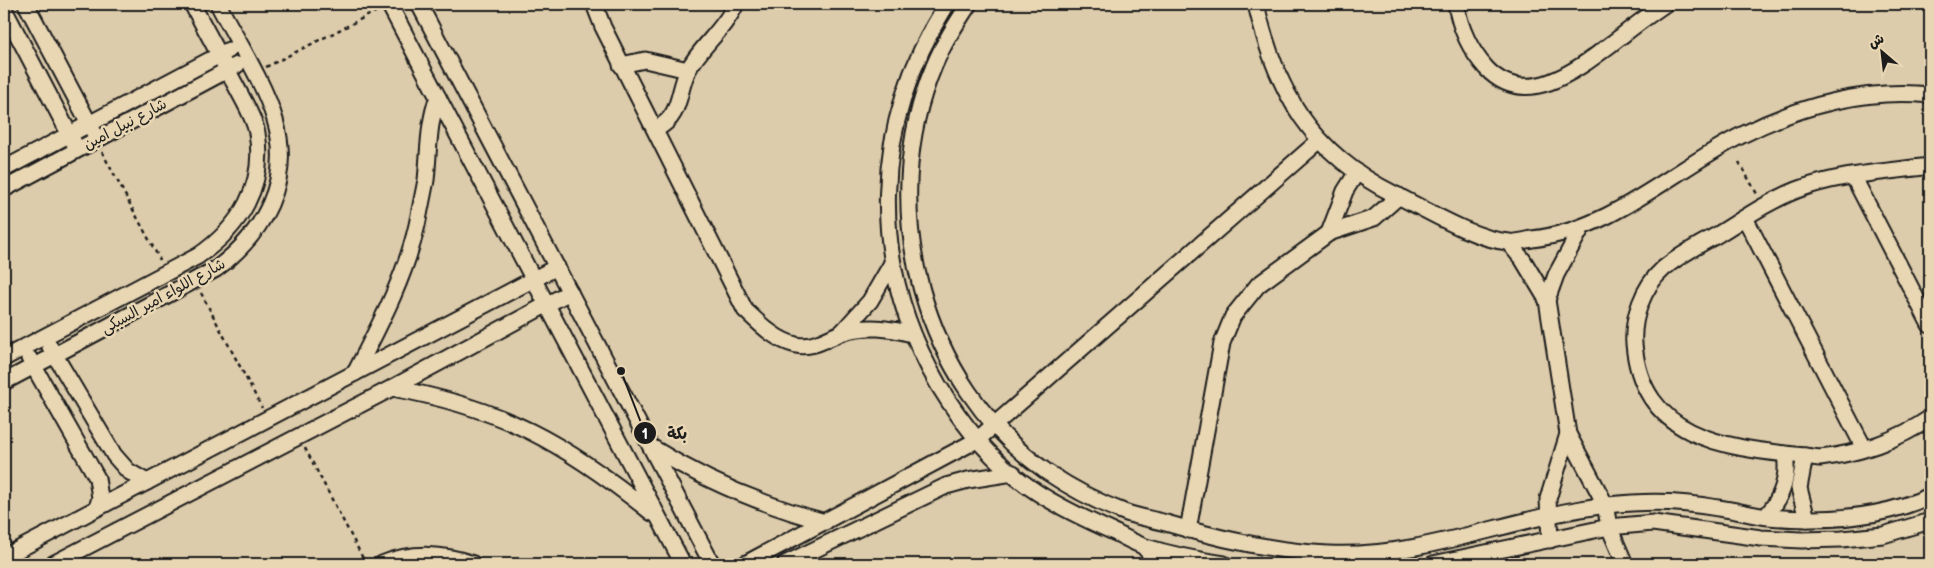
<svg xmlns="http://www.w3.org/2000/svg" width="1934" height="568" font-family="'Balsamiq Sans','Playpen Sans Arabic',sans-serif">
<rect width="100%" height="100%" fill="#ddccab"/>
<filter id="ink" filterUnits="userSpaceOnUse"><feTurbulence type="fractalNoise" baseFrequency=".02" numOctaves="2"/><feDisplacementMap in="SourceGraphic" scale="10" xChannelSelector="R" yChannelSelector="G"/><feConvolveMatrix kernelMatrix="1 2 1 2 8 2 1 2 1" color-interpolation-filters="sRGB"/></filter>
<g filter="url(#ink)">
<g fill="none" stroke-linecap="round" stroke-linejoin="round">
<defs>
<g id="minor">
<polyline points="26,4 93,131"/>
<polyline points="389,4 683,564"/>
<polyline points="419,4 712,564"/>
<path d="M 594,4 L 603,27 L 745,310 C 760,324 775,340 796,345 C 814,349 828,337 844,332 C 867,325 889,328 912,334"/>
<path d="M 947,4 C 871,124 867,263 939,386 C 964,427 997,467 1038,493 C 1063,509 1089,521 1116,533 C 1126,538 1136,544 1146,547 C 1172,555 1198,560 1224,564"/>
<path d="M 969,4 C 956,24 943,44 934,66 C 875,206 922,385 1047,472 C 1071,488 1097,502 1124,512 C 1137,517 1152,519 1166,523 C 1219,539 1272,551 1328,554 C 1432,559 1530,508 1632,503 C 1661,501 1690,503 1718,508 C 1735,510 1751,515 1768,517 C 1823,522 1880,519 1930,496"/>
<path d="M 1256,4 C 1276,92 1311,153 1394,194 C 1425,209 1473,239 1508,242 C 1515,243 1525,240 1532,239 C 1613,230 1672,170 1742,135 C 1799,106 1866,88 1930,95"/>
<path d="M 1456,4 C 1460,28 1470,50 1486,68 C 1528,113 1583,65 1619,38 C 1634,26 1649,15 1665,4"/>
<polyline points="4,9 74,143"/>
<polyline points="621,65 645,60 688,70"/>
<path d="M 656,129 C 682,116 677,93 688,70 C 700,47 724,30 736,4"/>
<path d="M 1930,166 C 1886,172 1839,174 1797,190 C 1769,201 1743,219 1717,235 C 1699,245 1679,255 1663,269 C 1643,287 1632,318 1634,344 C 1643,448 1741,448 1820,458 C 1858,454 1898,440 1930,418"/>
<polyline points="4,169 229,50"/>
<polyline points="1853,176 1930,325"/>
<polyline points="4,189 237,65"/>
<polyline points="1745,218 1864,448"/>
<polyline points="1329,233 1345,191 1357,172"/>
<polyline points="1508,242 1523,260 1547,300 1568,434 1605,504 1609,527 1625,564"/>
<polyline points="1547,300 1556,275 1581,229"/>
<polyline points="843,331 870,301 892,263"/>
<polyline points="50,347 114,455 128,471 147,482"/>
<path d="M 4,358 L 198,256 C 240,227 266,186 257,133 C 254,117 244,102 237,88 C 222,60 207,32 192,4"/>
<polyline points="29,358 97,478 100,498 97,508"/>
<path d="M 355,373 C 379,326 405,278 417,225 C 420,210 423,195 426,180 C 429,152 428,123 438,97"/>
<path d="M 4,382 L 216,269 C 264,233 293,181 275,120 C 264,82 236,39 218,4"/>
<path d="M 392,388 C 503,408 565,443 652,513"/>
<path d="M 653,448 C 707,482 763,505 825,522"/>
<polyline points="1805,456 1799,488 1807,519"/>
<path d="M 1766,516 C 1782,498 1789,478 1785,454"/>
<polyline points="1188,530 1222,343 1233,316 1258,285 1329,233 1374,218 1399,196"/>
<polyline points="1550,540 1548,499 1568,434"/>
<polyline points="1144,547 1159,564"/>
<polyline points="4,557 557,267"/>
<polyline points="53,564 392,388 570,292"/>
<path d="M 382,564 C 411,552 444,553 473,564"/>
<polyline points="745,564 977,440 1320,140"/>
<polyline points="785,564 946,486 968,480 1013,473"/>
<polyline points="1433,564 1609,527 1653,523 1761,538 1801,540 1842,539 1883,535 1930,521"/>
</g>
</defs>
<use href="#minor" stroke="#1c1c1c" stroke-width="19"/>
<g stroke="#1c1c1c" stroke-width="2.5" stroke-dasharray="4 4" stroke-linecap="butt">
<polyline points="266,67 377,11"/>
<polyline points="102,152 160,260"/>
<polyline points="1739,162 1757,194"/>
<polyline points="201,293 262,408"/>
<polyline points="305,448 366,564"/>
</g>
<use href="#minor" stroke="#e9d7b4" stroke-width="15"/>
</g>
</g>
<g text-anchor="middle" stroke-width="5" stroke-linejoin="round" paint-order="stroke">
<g font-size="15" fill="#1c1c1c" stroke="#e9d7b4">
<text transform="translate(125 124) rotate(-28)" y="5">شارع نبيل امين</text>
<text transform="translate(163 296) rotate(-29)" y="5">شارع اللواء امير السبكى</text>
</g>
</g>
<path fill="none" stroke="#1c1c1c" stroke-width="2" d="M621 371L645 433"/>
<g fill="#1c1c1c" stroke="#e9d7b4" stroke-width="2">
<circle cx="621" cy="371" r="5"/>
<circle cx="645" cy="433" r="12"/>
</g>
<g font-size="15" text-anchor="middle" font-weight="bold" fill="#fff">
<text x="645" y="439">1</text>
</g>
<g font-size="16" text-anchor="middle" font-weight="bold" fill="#1c1c1c" stroke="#e9d7b4" stroke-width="5" stroke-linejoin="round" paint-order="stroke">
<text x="677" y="439">بكة</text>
</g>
<rect width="1934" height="568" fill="none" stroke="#e9d7b4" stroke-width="20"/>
<rect x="10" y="10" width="1914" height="548" fill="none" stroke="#1c1c1c" stroke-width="2" filter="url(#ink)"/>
<g transform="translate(1882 52) rotate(332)" stroke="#e9d7b4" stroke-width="4" paint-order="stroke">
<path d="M0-4L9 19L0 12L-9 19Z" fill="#1c1c1c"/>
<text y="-8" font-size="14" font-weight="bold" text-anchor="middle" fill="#1c1c1c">ش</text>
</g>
</svg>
